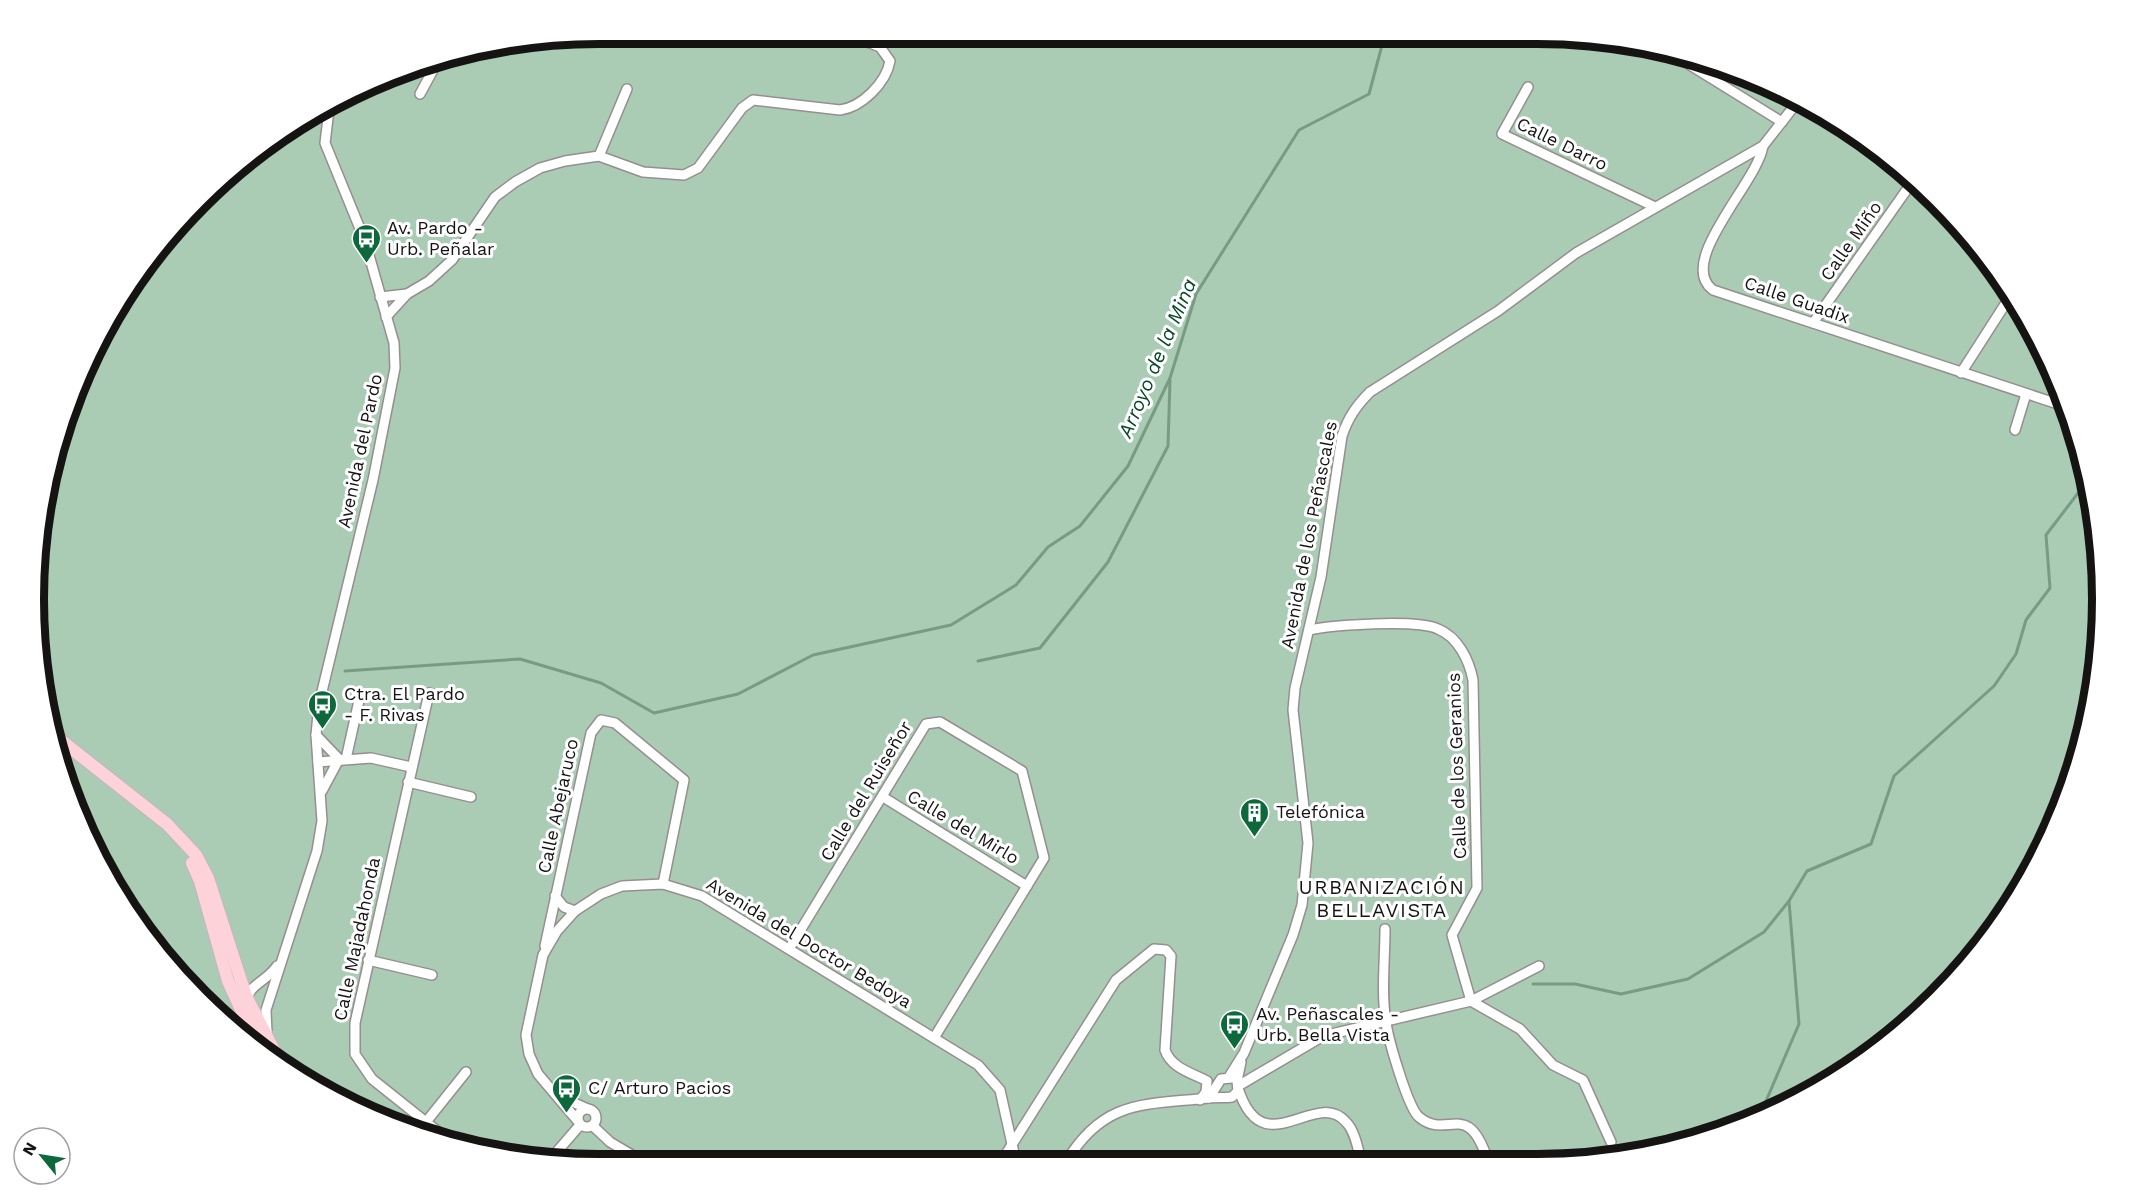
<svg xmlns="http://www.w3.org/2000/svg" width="2136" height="1198" font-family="'Work Sans',sans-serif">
<rect width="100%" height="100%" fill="#e8dedf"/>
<polygon fill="#aacbb4" points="599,33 1574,34 1684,52 1820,109 1910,174 1986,255 2045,349 2084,453 2102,562 2098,673 2073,781 2027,882 1937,999 1851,1070 1719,1135 1611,1160 562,1164 452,1146 316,1089 173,972 76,815 34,636 52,452 129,284 255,150 417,63"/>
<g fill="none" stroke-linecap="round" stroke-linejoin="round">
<g stroke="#789c83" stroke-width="3">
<polyline points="978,661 1040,648 1108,562 1168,446 1170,380"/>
<polyline points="345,671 520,659 601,683 654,713 738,694 813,655 951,625 1016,585 1048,547 1080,526 1128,466 1170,378 1196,294 1299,130 1369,94 1385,34"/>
<polyline points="1533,984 1575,984 1621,994 1688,979 1764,932 1789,901"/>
<polyline points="1760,1115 1799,1024 1789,901 1807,871 1871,844 1894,776 1994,686 2016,654 2026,620 2050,588 2046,535 2088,480"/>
</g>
<defs>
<g id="minor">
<polyline points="1664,49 1782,122"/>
<polyline points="1528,87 1502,134 1655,207"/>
<polyline points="420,94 439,59"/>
<path d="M 1763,146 C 1758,182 1675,262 1713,290 L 2067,407"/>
<polyline points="599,156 627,89"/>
<polyline points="380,297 407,294"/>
<path d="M 386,317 L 407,294 L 429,281 L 452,260 L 495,197 L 515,182 L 540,168 L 565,161 L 599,156 L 643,172 L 684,175 L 698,168 L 742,108 L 753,100 L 840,110 C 862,107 886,83 890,61 L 880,47 L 845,33"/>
<polyline points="1813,323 1915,178"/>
<polyline points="1961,373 2011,295"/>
<polyline points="2015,430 2026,394"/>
<path d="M 1309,630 C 1333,625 1416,619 1438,629 C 1458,637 1469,660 1473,680 L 1477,888 L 1452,935 L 1471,1001 L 1520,1029 L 1553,1065 L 1583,1080 L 1611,1142"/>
<polyline points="439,696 429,693 355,1023 355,1054 372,1079 456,1146"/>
<polyline points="316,735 339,759"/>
<polyline points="346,759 360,696"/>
<polyline points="318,762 371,758 411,767"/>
<polyline points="408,782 471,797"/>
<polyline points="322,791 339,759"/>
<polyline points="883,797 1027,886"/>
<polyline points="555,896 564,907 575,911"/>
<path d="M 1385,929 C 1385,959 1381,993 1386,1022 C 1388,1039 1408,1108 1419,1117 C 1448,1141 1467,1097 1488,1161"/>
<polyline points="545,946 591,733 601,720 615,723 684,780 663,884"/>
<polyline points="789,949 926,724 940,722 1022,771 1044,858 934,1038"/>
<polyline points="368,960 432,975"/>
<path d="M 246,999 C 251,984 269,979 277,966"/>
<polyline points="267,1033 266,1010 317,851 322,821 316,735 319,704 373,480 395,368 394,343 365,241 325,143 329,110"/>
<path d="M 1229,1077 L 1244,1053 L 1293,935 L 1302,905 L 1308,843 L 1293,710 L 1295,688 L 1321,577 L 1342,436 C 1348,418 1356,406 1370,392 L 1498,311 L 1576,253 L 1763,146 L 1799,100"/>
<polyline points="1238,1086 1323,1036 1471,1001 1539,966"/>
<path d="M 1238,1088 C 1263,1167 1315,1087 1346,1122 C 1355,1131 1358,1149 1361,1161"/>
<polyline points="561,1097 588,1109"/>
<polyline points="1209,1098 1221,1079 1232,1078"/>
<circle cx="587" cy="1118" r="9"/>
<polyline points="577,1120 538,1074 529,1054 526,1035 543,955 557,931 575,911 601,894 622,886 663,884 702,896 978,1065 1000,1090 1016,1162"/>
<polyline points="426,1122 466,1072"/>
<polyline points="593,1126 610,1142 647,1164"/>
<polyline points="548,1162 580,1125"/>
<path d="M 1001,1162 L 1116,980 L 1154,949 L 1166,950 L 1171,956 L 1165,1050 C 1171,1068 1192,1073 1207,1081 L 1206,1092 L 1200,1100"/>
<path d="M 1066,1162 C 1104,1099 1144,1105 1209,1098 C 1217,1097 1225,1098 1232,1097 L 1238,1091 L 1237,1081 L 1241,1062"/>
</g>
<g id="major">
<polyline points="58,738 167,824 196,855 208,878 246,996 278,1058"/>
<polyline points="192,863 200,881 228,981 254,1038"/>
</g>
</defs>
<use href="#minor" stroke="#978e8f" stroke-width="12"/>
<use href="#major" stroke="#bebdbd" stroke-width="15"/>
<use href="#minor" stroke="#fff" stroke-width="9"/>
<use href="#major" stroke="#fed2d9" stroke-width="12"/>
</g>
<defs>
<symbol id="bus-pin" viewBox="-11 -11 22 30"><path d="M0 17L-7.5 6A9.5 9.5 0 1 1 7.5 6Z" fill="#0d683b" stroke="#fff"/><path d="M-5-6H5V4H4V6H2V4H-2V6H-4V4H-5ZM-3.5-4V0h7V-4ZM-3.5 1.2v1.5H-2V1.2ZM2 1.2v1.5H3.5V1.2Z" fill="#fff"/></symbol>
<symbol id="building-pin" viewBox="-11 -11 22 30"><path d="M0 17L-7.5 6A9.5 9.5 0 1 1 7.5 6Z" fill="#0d683b" stroke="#fff"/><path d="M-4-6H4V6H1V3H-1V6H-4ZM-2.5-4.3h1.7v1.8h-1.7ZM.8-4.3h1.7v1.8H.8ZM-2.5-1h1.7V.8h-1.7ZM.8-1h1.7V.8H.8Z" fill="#fff"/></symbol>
</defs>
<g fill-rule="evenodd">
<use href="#bus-pin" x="350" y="222" width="33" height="45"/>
<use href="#bus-pin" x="306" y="688" width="33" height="45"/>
<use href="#building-pin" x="1238" y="796" width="33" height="45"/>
<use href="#bus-pin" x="1218" y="1008" width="33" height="45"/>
<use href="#bus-pin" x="550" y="1072" width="33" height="45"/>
</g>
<g text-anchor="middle" stroke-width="6" stroke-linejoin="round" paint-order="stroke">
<g font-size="18" fill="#161313" stroke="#fff">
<text transform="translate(1562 144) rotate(26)" y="6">Calle Darro</text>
<text transform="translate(1851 241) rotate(-55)" y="6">Calle Miño</text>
<text transform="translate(1797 300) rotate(19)" y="6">Calle Guadix</text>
<text transform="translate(360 451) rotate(-78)" y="6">Avenida del Pardo</text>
<text transform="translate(1309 535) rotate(-79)" y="6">Avenida de los Peñascales</text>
<text transform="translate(1457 766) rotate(-92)" y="6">Calle de los Geranios</text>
<text transform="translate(866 791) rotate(-59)" y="6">Calle del Ruiseñor</text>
<text transform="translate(558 806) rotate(-78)" y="6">Calle Abejaruco</text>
<text transform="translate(963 827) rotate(31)" y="6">Calle del Mirlo</text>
<text transform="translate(357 939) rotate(-78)" y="6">Calle Majadahonda</text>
<text transform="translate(809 943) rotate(31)" y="6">Avenida del Doctor Bedoya</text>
</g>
<g font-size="18" fill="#161313" stroke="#fff" text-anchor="start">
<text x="387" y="234">Av. Pardo -<tspan x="387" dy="21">Urb. Peñalar</tspan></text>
<text x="344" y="700">Ctra. El Pardo<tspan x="344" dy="21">- F. Rivas</tspan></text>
<text x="1276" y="818">Telefónica</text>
<text x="1256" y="1020">Av. Peñascales -<tspan x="1256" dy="21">Urb. Bella Vista</tspan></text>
<text x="588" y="1094">C/ Arturo Pacios</text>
</g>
<g font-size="20" font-style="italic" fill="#074928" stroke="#fff">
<text transform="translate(1157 358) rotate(-67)" y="7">Arroyo de la Mina</text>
</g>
<g font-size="20" letter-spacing="1.5" fill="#161313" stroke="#fff">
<text x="1382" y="894">URBANIZACIÓN<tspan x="1382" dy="23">BELLAVISTA</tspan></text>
</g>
</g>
<path d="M0 0H2136V1198H0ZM599 44H1537A555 555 0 0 1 2092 599V599A555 555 0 0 1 1537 1154H599A555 555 0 0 1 44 599V599A555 555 0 0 1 599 44Z" fill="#fff" fill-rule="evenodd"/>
<path fill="none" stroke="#161313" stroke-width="8" d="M599 44H1537A555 555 0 0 1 2092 599V599A555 555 0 0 1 1537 1154H599A555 555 0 0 1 44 599V599A555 555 0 0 1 599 44Z"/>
<g transform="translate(42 1156) rotate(300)"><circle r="28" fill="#ffffff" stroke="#a2a1a1" stroke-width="1.5"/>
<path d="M0-4.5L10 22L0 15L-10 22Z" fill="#0d683b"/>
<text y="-9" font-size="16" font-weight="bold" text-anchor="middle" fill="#161313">N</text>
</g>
</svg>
